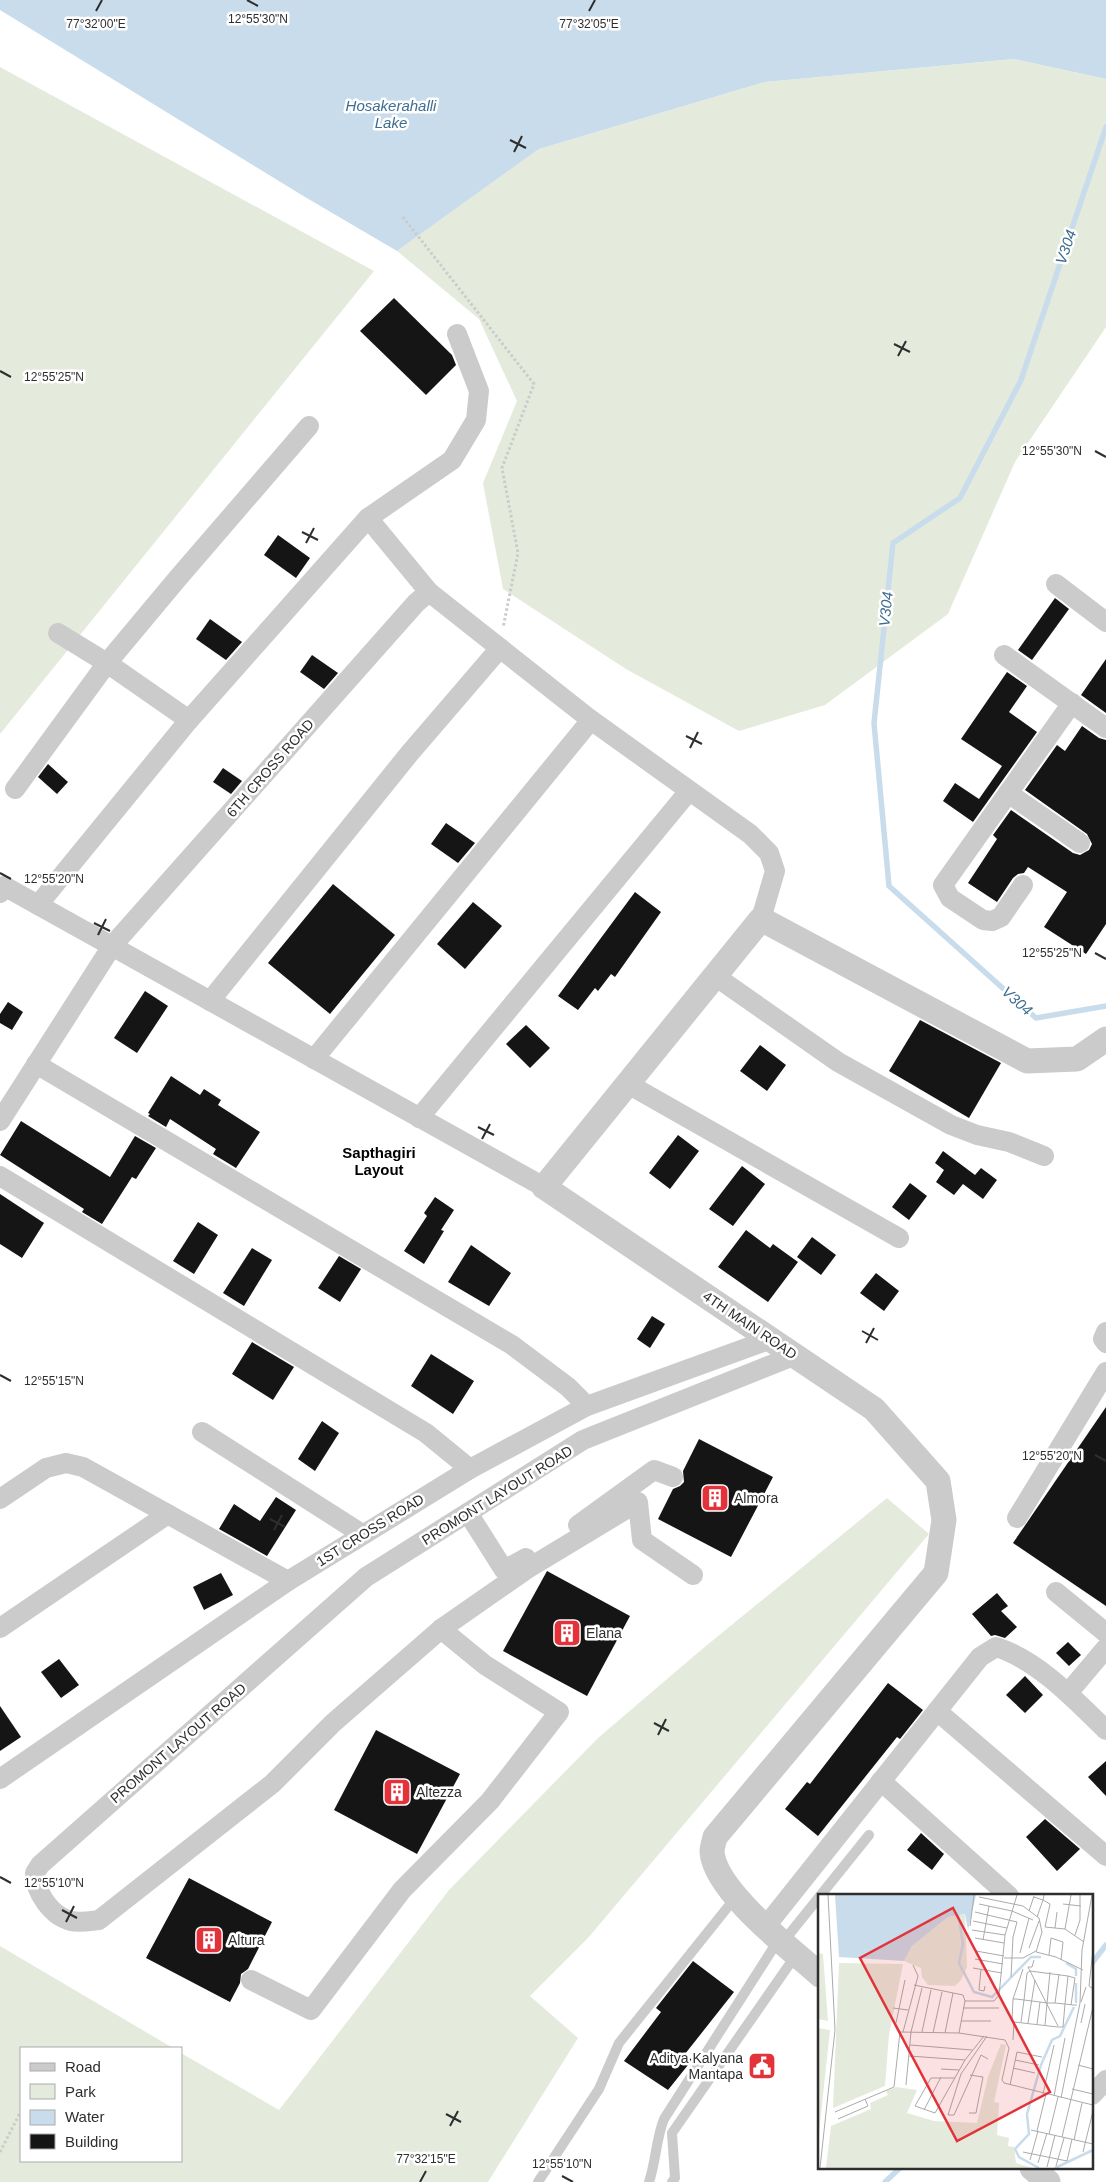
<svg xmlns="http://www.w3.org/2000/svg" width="1106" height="2182" font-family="Helvetica,sans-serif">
<rect width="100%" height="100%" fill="#fff"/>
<g fill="#e4ebdc">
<polygon points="1014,59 1106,79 1106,327 1015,462 948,614 825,705 739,731 626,669 503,589 483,483 517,401 479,319 397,251 539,149 765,82"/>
<polygon points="0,67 374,271 0,734"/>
<polygon points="887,1498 929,1534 588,1938 530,1996 578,2038 488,2182 0,2182 0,1946 173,2048 21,2048 21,2161 181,2161 181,2053 279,2110 449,1890 598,1738 701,1650"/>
</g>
<polygon fill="#c8dceb" points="0,0 1106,0 1106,79 1014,59 765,82 539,149 397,251 305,197 0,10"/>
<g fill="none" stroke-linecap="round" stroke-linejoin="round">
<g stroke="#c8dceb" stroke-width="5.5">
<polyline points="1106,127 1021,380 960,498 893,543 874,723 889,886 1036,1018 1106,1006"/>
<polyline points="1092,1963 1106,1945"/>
<polyline points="885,2182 900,2168"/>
</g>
</g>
<g fill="#151515">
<polygon points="394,298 452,355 456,365 426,395 360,331"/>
<polygon points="278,535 310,558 296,578 264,555"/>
<polygon points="1055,598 1069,609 1032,660 1018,650"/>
<polygon points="210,619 242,642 226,660 196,639"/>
<polygon points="312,655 338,673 324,689 300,672"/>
<polygon points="1106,659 1106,713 1081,695"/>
<polygon points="1007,672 1027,686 1009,712 1037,732 973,822 943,801 955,783 979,799 1002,766 961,739"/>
<polygon points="1082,726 1099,738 1106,740 1106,924 1086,954 1044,927 1067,892 1028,867 1024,873 1018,874 1013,878 997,902 968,883 997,839 993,835 1011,810 1073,853 1080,855 1089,850 1092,844 1087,834 1025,790 1057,745 1065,751"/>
<polygon points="48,764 68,782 57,794 38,777"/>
<polygon points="223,768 242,781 231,794 213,782"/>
<polygon points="446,823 475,843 458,863 431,844"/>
<polygon points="333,884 395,935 330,1014 268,963"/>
<polygon points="635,892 661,912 615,977 611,974 598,991 595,988 578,1010 558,996"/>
<polygon points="473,902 502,926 465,969 437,944"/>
<polygon points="145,991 168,1006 137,1053 114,1038"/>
<polygon points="8,1002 23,1012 12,1030 0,1023 0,1014"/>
<polygon points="920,1020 1001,1063 969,1118 889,1071"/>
<polygon points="526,1025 550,1048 530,1068 506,1044"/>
<polygon points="760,1045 786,1065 767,1091 740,1071"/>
<polygon points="171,1076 200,1095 204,1089 221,1100 218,1105 260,1132 236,1168 213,1154 216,1149 170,1119 166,1127 148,1116 150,1114 148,1113"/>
<polygon points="21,1121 110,1177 135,1136 156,1148 136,1179 132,1177 102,1224 82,1212 84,1209 0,1155"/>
<polygon points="678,1135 699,1151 670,1189 649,1173"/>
<polygon points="943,1151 975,1175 981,1168 997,1180 983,1199 963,1184 954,1195 936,1182 944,1170 935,1163"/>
<polygon points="742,1166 765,1184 733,1226 709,1209"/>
<polygon points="910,1183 927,1196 909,1220 892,1207"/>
<polygon points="0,1194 44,1223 22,1258 0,1244"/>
<polygon points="435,1197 454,1210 441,1230 444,1231 424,1264 404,1251 427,1216 424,1213"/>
<polygon points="198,1222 218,1235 194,1274 173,1261"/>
<polygon points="746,1230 770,1248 773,1244 798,1262 768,1302 718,1267"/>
<polygon points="812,1237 836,1255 821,1275 797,1257"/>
<polygon points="471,1245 511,1273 489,1306 448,1282"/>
<polygon points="252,1248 272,1260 244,1306 223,1293"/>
<polygon points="339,1256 361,1269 340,1302 318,1288"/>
<polygon points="876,1273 899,1291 884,1311 860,1293"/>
<polygon points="652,1316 665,1324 650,1348 637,1339"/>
<polygon points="252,1342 294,1367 273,1400 232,1374"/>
<polygon points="431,1354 474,1381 453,1414 411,1386"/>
<polygon points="1106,1407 1106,1606 1013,1543"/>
<polygon points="322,1421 339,1433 315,1471 298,1459"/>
<polygon points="699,1439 773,1477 731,1557 658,1519 673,1489 680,1486 684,1482 683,1471"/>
<polygon points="276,1497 296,1510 267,1556 219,1529 234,1504 260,1521"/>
<polygon points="547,1571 630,1616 587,1696 503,1651"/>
<polygon points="221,1573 233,1595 204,1610 193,1587"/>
<polygon points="997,1593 1008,1606 1001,1611 1017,1627 1005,1638 995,1635 991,1636 972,1614"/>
<polygon points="1068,1642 1081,1655 1069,1666 1056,1653"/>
<polygon points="59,1659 79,1685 61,1698 41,1672"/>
<polygon points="1025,1676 1043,1695 1025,1713 1006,1695"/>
<polygon points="888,1683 923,1710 900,1739 897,1737 818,1836 785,1809 807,1782 810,1784"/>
<polygon points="0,1706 21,1737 0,1751"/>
<polygon points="376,1730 460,1774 417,1854 334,1810"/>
<polygon points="1106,1761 1106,1796 1088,1777"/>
<polygon points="1045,1819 1080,1849 1057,1871 1026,1837"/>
<polygon points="921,1833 944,1854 932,1870 907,1850"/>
<polygon points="189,1878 272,1922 248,1969 241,1974 240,1983 230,2002 146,1958"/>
<polygon points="693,1961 734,1992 685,2054 692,2060 668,2090 624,2061 661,2012 656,2008"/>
</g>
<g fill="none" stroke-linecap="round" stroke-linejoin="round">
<g stroke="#cbcbcb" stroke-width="3" stroke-dasharray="2.5 2.5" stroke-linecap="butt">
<polyline points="403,217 534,384 502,468 518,553 503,628"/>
<polyline points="0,2152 21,2111"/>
</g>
<g stroke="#cbcbcb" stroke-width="10">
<polyline points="783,1942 869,1835"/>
<polyline points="538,2182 599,2089 619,2043 735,1898"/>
<path d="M 649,2182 C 656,2161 656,2139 664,2119 L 779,1939"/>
<polyline points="672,2182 675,2178 672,2133 796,1955"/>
</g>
<g stroke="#cbcbcb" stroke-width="20">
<polyline points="368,518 429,592 591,720 750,834 769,853 775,871 761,919"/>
<polyline points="1056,584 1106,622"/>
<polyline points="58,633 107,663 189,720"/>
<polyline points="1004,655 1106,728"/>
<polyline points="15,789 107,663 178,578 309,426"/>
<polyline points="1008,793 1080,843"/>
<polyline points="1023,885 1001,917 992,921 983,920 950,898 943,885 1072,703"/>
<polyline points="0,893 4,886 544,1187"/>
<polyline points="38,905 189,720 368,518 452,460 476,420 479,391 457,334"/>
<polyline points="715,976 838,1062 951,1125 977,1135 1009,1142 1044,1156"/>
<polyline points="210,1001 409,754 500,648"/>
<polyline points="314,1059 591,720"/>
<polyline points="36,1064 512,1345 568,1387 587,1406"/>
<polyline points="628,1084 899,1238"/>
<polyline points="419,1118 689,791"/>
<polyline points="0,1121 112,946 416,603 429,592"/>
<polyline points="0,1176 426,1433 470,1469"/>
<polyline points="1106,1332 1103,1339 1106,1343"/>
<polyline points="202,1432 362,1534"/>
<polyline points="0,1499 46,1468 66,1463 83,1467 288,1581"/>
<polyline points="468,1513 504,1570 526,1558"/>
<polyline points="1017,1518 1106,1372"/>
<polyline points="578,1525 654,1470 673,1477"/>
<path d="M 693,1575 L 642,1540 L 638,1502 L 527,1569 L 441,1629 L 333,1723 L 272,1784 L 99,1920 C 90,1921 79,1923 71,1921 C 51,1916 35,1892 35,1873 L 40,1865 L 366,1577 L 583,1440 L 796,1355"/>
<polyline points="1056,1592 1106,1633"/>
<polyline points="0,1628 168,1514"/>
<polyline points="1068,1693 1106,1648"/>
<polyline points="937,1711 1106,1856"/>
<polyline points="0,1779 288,1581 470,1469 587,1406 771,1339"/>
<polyline points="881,1781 1009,1896"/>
<path d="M 766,1926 L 980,1657 L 996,1647 C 1038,1660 1075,1700 1106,1730"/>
<polyline points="251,1980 311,2010 402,1890 490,1801 559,1712 485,1665 441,1629"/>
<polyline points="1092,2095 1106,2080"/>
</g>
<g stroke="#cbcbcb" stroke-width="25">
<path d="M 820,1975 C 791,1949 715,1891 712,1852 C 712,1847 714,1842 715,1837 L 936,1573 L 944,1520 L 938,1481 L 874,1409 L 544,1187 L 761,919 L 1027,1061 L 1077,1059 L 1106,1039"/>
<polyline points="1032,2168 1048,2182"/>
</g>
</g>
<path fill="none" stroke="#2e2e2e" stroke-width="2" d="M 247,0 L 258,6M 96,11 L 102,0M 589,11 L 595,0M 510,140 L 526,148M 514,152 L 522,136M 894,344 L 910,352M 898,356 L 906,341M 0,371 L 11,377M 1095,451 L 1106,457M 302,532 L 318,540M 306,543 L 314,528M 686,736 L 702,744M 690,748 L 698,732M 0,873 L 11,879M 94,923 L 110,931M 98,935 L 106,919M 1095,953 L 1106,959M 478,1127 L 494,1135M 482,1139 L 490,1124M 862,1331 L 878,1340M 866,1343 L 874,1328M 0,1375 L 11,1381M 1095,1455 L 1106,1461M 270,1519 L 285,1527M 274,1530 L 282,1515M 654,1723 L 669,1731M 658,1735 L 666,1719M 0,1877 L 11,1883M 62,1910 L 77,1918M 66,1922 L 74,1906M 446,2114 L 461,2122M 450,2126 L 458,2111M 562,2176 L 573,2182M 420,2182 L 426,2171"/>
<defs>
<symbol id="building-square" viewBox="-11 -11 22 22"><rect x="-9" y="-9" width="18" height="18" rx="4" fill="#e2333b" stroke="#fff"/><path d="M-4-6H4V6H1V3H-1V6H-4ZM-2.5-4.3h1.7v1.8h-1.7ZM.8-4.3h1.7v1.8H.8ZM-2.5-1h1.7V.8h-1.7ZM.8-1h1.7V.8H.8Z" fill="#fff"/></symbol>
<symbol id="civic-square" viewBox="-11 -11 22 22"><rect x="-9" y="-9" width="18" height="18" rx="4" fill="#e2333b" stroke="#fff"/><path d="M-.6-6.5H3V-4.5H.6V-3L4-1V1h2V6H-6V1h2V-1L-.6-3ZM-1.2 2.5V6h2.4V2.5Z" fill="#fff"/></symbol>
</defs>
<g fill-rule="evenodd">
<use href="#building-square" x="699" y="1482" width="32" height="32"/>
<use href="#building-square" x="551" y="1617" width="32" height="32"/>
<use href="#building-square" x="381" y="1776" width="32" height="32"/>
<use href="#building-square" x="193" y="1924" width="32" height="32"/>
<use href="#civic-square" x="746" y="2050" width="32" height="32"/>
</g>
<g text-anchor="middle" stroke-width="5" stroke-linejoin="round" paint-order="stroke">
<g font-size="14" fill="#2e2e2e" stroke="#fff">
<text transform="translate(270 768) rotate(-49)" y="5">6TH CROSS ROAD</text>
<text transform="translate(750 1325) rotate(34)" y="5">4TH MAIN ROAD</text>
<text transform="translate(497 1495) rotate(-32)" y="5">PROMONT LAYOUT ROAD</text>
<text transform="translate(370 1530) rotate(-32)" y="5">1ST CROSS ROAD</text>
<text transform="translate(178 1743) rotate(-41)" y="5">PROMONT LAYOUT ROAD</text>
</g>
<g font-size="14" fill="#2e2e2e" stroke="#fff" text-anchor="start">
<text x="734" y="1503">Almora</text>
<text x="586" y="1638">Elana</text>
<text x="416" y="1797">Altezza</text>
<text x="228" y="1945">Altura</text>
<text x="743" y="2063" text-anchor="end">Aditya Kalyana<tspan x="743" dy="16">Mantapa</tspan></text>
</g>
<g font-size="15" font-style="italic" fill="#3e6d8f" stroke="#fff">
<text x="391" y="111">Hosakerahalli<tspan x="391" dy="17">Lake</tspan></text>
<text transform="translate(1066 247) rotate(-71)" y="5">V304</text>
<text transform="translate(886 609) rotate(-84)" y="5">V304</text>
<text transform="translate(1017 1001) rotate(42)" y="5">V304</text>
</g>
<g font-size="15" font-weight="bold" fill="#000" stroke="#fff">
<text x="379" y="1158">Sapthagiri<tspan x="379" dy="17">Layout</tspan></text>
</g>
</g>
<g transform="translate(818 1894)">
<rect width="275" height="275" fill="#fff"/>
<path d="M 147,20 L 149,73 L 143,86 L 137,92 L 110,91 L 104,83 L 103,74 L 86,67 L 94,52 L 130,23 ZM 0,59 L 5,60 L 10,127 L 0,125 ZM 21,69 L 85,70 L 71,141 L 67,192 L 15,214 ZM 0,134 L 12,136 L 1,239 L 0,239 ZM 183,150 L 188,151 L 176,208 L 181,209 L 179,241 L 191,244 L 190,252 L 196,253 L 198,269 L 214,274 L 8,274 L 13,232 L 53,215 L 52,209 L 70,201 L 68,197 L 78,193 L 99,196 L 89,219 L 116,227 L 159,229 L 170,183 Z" fill="#e4ebdc"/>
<path d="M 17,1 L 158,1 L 150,36 L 147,20 L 130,23 L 94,52 L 86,67 L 21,63 Z" fill="#c8dceb"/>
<path fill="none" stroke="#c8dceb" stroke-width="2.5" d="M 140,19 L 145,50 L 141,69 L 156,98 L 174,103 L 213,63 L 223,63M 248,69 L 258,75 L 258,82M 258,109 L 258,89M 221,274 L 201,263 L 197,255 L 211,240 L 209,220 L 223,171 L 234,146 L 242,142 L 256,113M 237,274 L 275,256"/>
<path fill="none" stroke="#ababab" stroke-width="1" d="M 226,1 L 225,6 L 232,10 L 227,33 L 247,35 L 266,48M 161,3 L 205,12 L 221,24 L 224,38 L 218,58 L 238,63 L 265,76M 216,3 L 225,6 L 219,23M 161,10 L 194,17 L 215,26M 245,10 L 263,12M 211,17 L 216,2M 157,18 L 199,28 L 195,43 L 193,83M 155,27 L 189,34M 152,32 L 156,1M 237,34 L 239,18M 247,35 L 253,1M 154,36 L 187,41M 257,41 L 262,26 L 262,1M 157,44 L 186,49M 165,46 L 171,12M 211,54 L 221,27M 275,56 L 271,92 L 275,95M 158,57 L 186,62M 202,59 L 211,24M 231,61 L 233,44 L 245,48 L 243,66M 186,64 L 205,64 L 218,57M 157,65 L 185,70M 216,66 L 214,73 L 210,73 L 240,132M 155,74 L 184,79M 163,75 L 161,96 L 166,97 L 167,92M 250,82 L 257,84 L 253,111M 96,91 L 145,101 L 147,107M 195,105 L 205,75M 263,108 L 268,93M 237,109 L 241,80M 75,114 L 90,116M 145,114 L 181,114M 143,127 L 173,127M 203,128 L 206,106 L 209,79 L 212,77 L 250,82 L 247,110 L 245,133 L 240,133 L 196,128 L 194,127 L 195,105 L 198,105 L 222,108 L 229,109 L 237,109 L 247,110 L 255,111 L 259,111M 78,129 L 87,86M 210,129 L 217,86M 263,129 L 267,110M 219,130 L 222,108M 227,131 L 232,78M 85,138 L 100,82 L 95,71M 104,138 L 113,96M 115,139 L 124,98M 127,139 L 135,99M 141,139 L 147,107 L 176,107 L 181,101 L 187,41 L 199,1M 169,142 L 143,180 L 130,221 L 136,221 L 163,161 L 170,165M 195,146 L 196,128M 92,151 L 154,156M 91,162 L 147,166M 197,166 L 221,171M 260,171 L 275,175M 195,174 L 217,179M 123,175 L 141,176M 137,184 L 113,184 L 97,212 L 117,219 L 147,166 L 166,142M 88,191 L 93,138 L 104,94M 192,191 L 199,158 L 224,163M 254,195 L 275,200M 225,200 L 236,151M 236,202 L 247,144M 243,204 L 262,109 L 264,56 L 274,1M 106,216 L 123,183M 17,218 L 76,193 L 82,138 L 141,139 L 187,146 L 191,154 L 184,186 L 186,189 L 275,211M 151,219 L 158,219 L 165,183 L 152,181M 20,225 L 50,212 L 47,205M 213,236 L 275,250M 219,237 L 228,200M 231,240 L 240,203M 244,243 L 275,113M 256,246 L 264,209M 205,258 L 249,267 L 254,245M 265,258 L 275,217M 212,266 L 220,237M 220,269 L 229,239M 238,272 L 246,244M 229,273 L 237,241M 2,274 L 17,136 L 10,1"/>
<path fill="#e2333b" fill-opacity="0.15" stroke="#e2333b" stroke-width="2.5" d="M 135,14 L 232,198 L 139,247 L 42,64 Z"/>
<rect width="275" height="275" fill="none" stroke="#2e2e2e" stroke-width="2.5"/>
</g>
<g font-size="12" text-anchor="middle" fill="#2e2e2e" stroke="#fff" stroke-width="5" stroke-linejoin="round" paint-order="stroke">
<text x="258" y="23">12°55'30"N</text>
<text x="96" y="28">77°32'00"E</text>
<text x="589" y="28">77°32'05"E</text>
<text x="54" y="381">12°55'25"N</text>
<text x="1052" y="455">12°55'30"N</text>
<text x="54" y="883">12°55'20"N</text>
<text x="1052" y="957">12°55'25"N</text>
<text x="54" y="1385">12°55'15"N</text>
<text x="1052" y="1460">12°55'20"N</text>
<text x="54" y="1887">12°55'10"N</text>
<text x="426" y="2163">77°32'15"E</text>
<text x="562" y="2168">12°55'10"N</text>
</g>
<rect x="20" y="2047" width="162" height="115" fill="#ffffff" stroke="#ababab"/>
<rect x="30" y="2063" width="25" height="8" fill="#cbcbcb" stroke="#ababab"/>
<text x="65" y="2072" font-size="15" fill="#2e2e2e">Road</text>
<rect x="30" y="2084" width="25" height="15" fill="#e4ebdc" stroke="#ababab"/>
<text x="65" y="2097" font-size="15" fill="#2e2e2e">Park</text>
<rect x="30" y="2110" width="25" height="15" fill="#c8dceb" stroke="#ababab"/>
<text x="65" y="2122" font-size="15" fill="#2e2e2e">Water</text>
<rect x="30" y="2134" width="25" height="15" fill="#151515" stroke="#ababab"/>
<text x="65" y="2147" font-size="15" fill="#2e2e2e">Building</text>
</svg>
